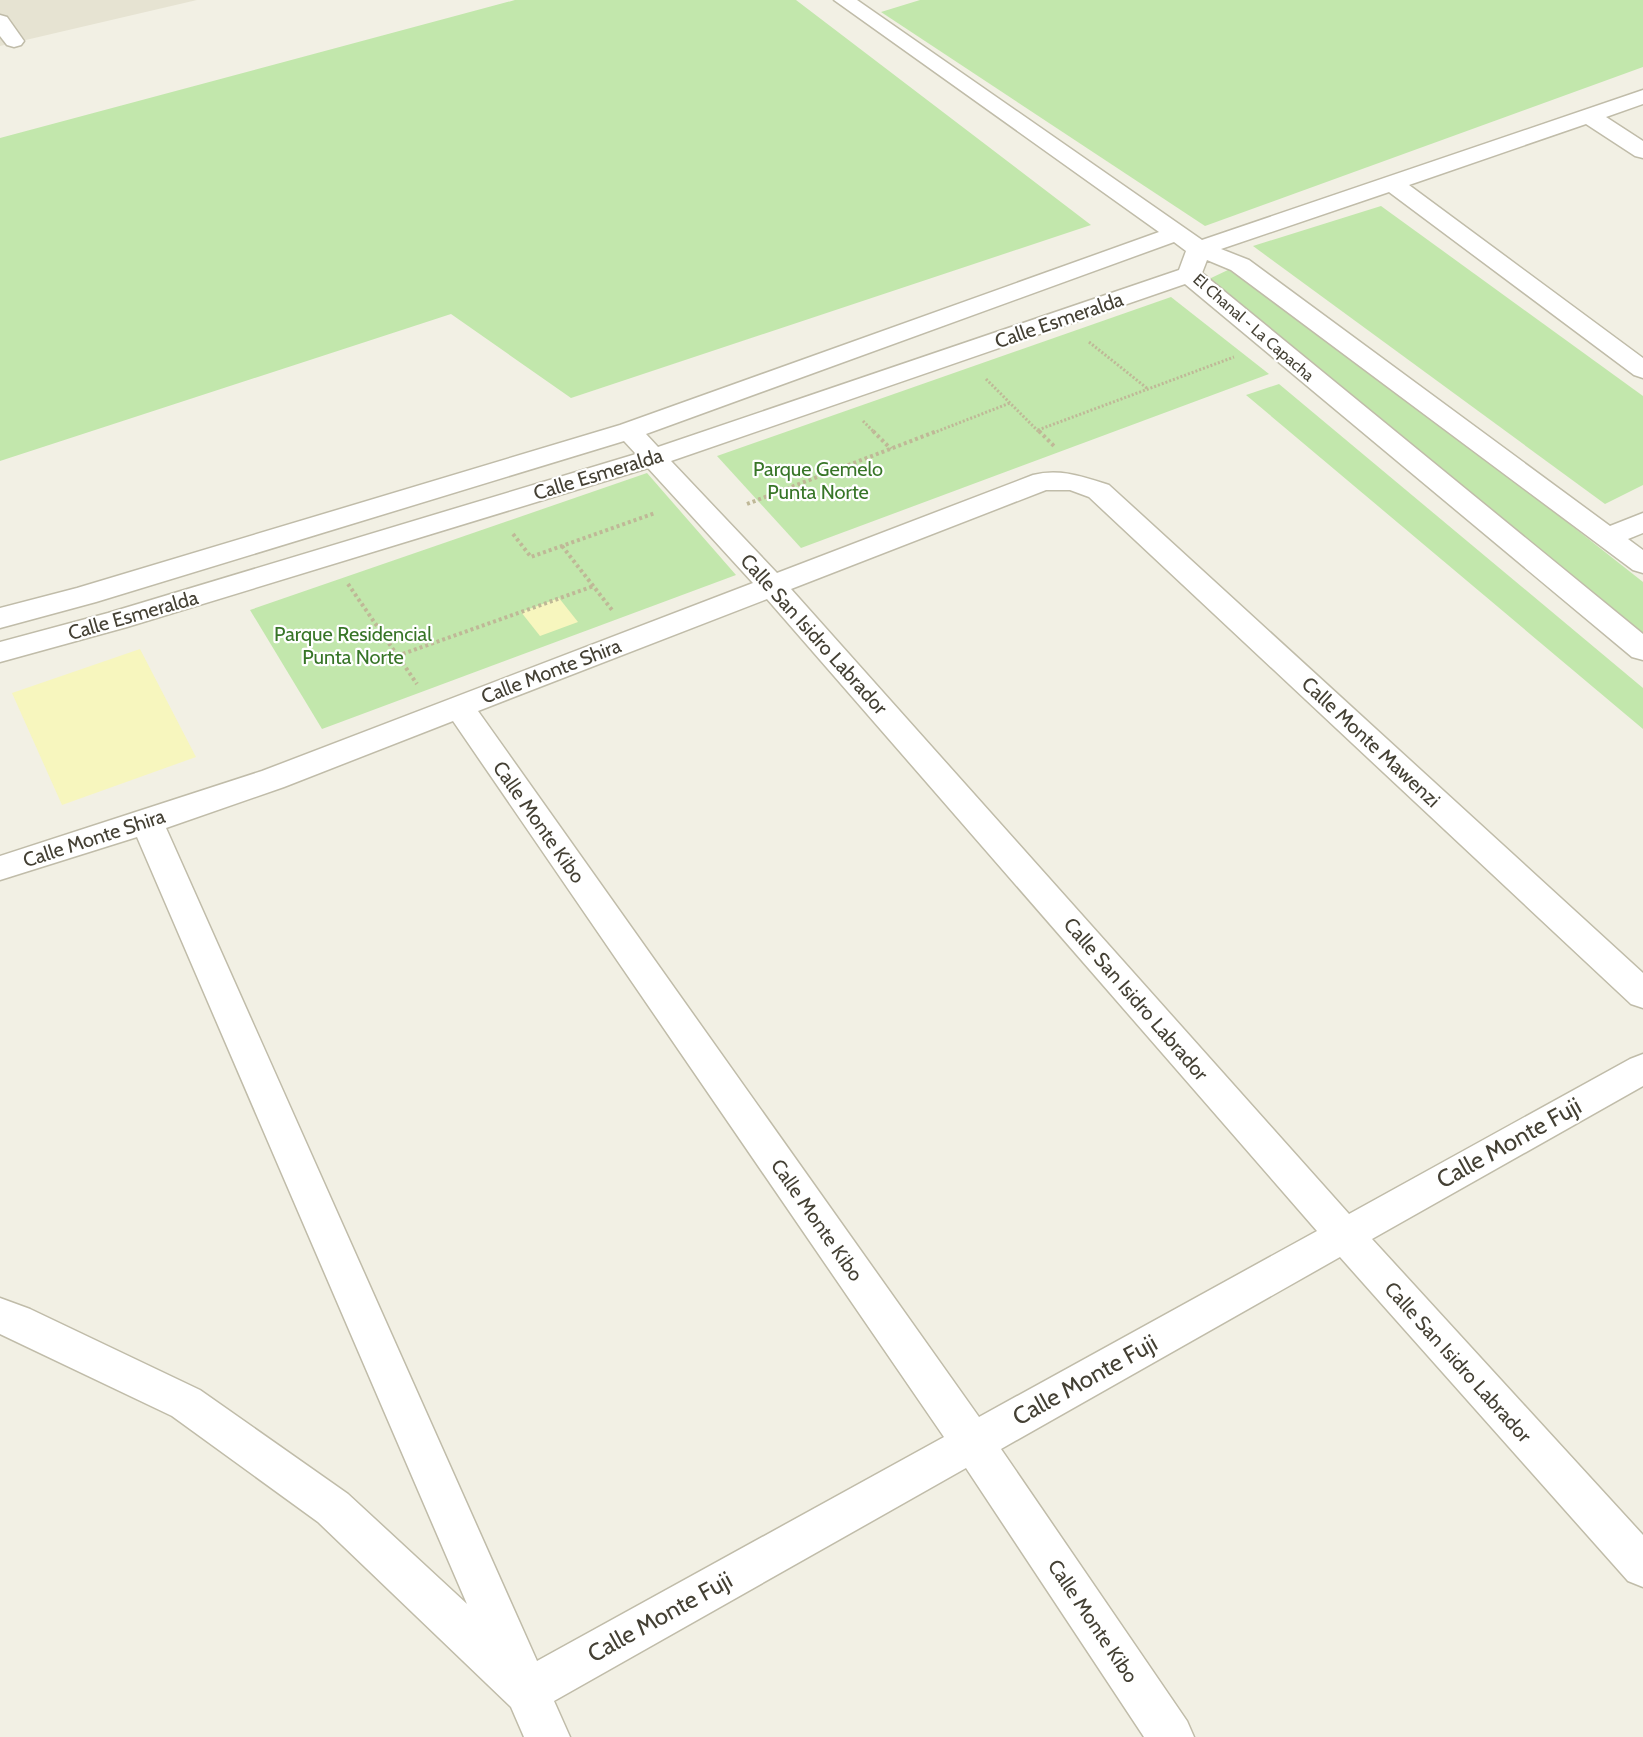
<svg xmlns="http://www.w3.org/2000/svg" width="1643" height="1737" font-family="Cabin,sans-serif">
<rect width="100%" height="100%" fill="#f2f0e4"/>
<polygon fill="#e6e3d2" points="0,0 197,0 0,46"/>
<g fill="#c2e7ac">
<polygon points="515,0 796,0 1091,225 571,398 451,314 0,461 0,138"/>
<polygon points="920,0 1643,0 1643,67 1205,226 881,12"/>
<polygon points="1381,206 1643,396 1643,485 1605,504 1253,246"/>
<polygon points="1230,269 1434,417 1643,582 1643,636 1209,279"/>
<polygon points="1171,297 1269,374 801,548 717,456"/>
<polygon points="1279,384 1643,688 1643,729 1246,395"/>
<polygon points="647,473 736,575 322,729 250,610"/>
</g>
<g fill="#f7f6be">
<polygon points="559,598 578,622 540,636 521,612"/>
<polygon points="140,649 196,757 62,805 12,693"/>
</g>
<g fill="none" stroke-linecap="round" stroke-linejoin="round">
<defs>
<g id="minor">
<path d="M 834,0 L 857,0 L 1202,240 L 1643,90 L 1643,104 L 1606,117 L 1643,141 L 1643,158 L 1635,156 L 1586,124 L 1409,185 L 1643,358 L 1643,378 L 1634,375 L 1389,192 L 1221,249 L 1249,260 L 1610,526 L 1643,513 L 1643,533 L 1628,539 L 1643,550 L 1643,573 L 1633,570 L 1231,270 L 1207,260 L 1202,273 L 1643,634 L 1643,660 L 1632,657 L 1185,284 L 671,461 L 777,573 L 1033,475 C 1060,468 1084,477 1109,485 L 1643,973 L 1643,1008 L 1631,1004 L 1089,497 L 1070,490 L 1046,490 L 791,589 L 1349,1214 L 1630,1059 L 1643,1054 L 1643,1086 L 1372,1239 L 1643,1535 L 1643,1587 L 1628,1581 L 1340,1257 L 1001,1449 L 1187,1721 L 1194,1737 L 1144,1737 L 966,1468 L 554,1701 L 570,1737 L 524,1737 L 511,1707 L 318,1522 L 172,1416 L 0,1334 L 0,1298 L 30,1309 L 200,1390 L 348,1494 L 467,1604 L 137,837 L 0,880 L 0,856 L 262,771 L 753,583 L 648,468 L 127,627 L 0,662 L 0,642 L 108,613 L 636,454 L 624,441 L 96,602 L 0,628 L 0,608 L 77,588 L 620,425 L 1159,232 ZM 1174,242 L 1186,251 L 1179,270 L 658,447 L 646,434 ZM 767,599 L 1317,1231 L 979,1417 L 478,711 ZM 453,721 L 944,1437 L 537,1661 L 166,828 L 284,787 Z"/>
<polygon points="0,15 7,17 24,41 21,45 14,47 7,45 0,36"/>
</g>
</defs>
<use href="#minor" stroke="#c0bca9" stroke-width="3"/>
<g stroke="#bfb897" stroke-width="3" stroke-dasharray="2 2" stroke-linecap="butt">
<polyline points="1089,342 1148,389"/>
<polyline points="986,379 1040,433"/>
<polyline points="863,421 875,433"/>
<polyline points="1038,430 1234,357"/>
<polyline points="933,433 1010,403"/>
</g>
<g stroke="#bfb897" stroke-width="4" stroke-dasharray="3 3" stroke-linecap="butt">
<polyline points="873,431 891,449"/>
<polyline points="1039,431 1054,446"/>
<polyline points="747,504 937,431"/>
<polyline points="513,534 531,557 655,513"/>
<polyline points="562,546 612,610"/>
<polyline points="348,584 417,684"/>
<polyline points="397,656 594,586"/>
</g>
<use href="#minor" fill="#fff" fill-rule="evenodd"/>
</g>
<g text-anchor="middle" stroke-width="4.5" stroke-linejoin="round" paint-order="stroke">
<g font-size="16" fill="#444034" stroke="#fff">
<text transform="translate(1254 327) rotate(41)" y="6">El Chanal - La Capacha</text>
</g>
<g font-size="20" fill="#444034" stroke="#fff">
<text transform="translate(1059 320) rotate(-19)" y="7">Calle Esmeralda</text>
<text transform="translate(598 474) rotate(-17)" y="7">Calle Esmeralda</text>
<text transform="translate(133 615) rotate(-16)" y="7">Calle Esmeralda</text>
<text transform="translate(814 634) rotate(48)" y="7">Calle San Isidro Labrador</text>
<text transform="translate(551 671) rotate(-21)" y="7">Calle Monte Shira</text>
<text transform="translate(1371 742) rotate(43)" y="7">Calle Monte Mawenzi</text>
<text transform="translate(539 822) rotate(55)" y="7">Calle Monte Kibo</text>
<text transform="translate(94 838) rotate(-18)" y="7">Calle Monte Shira</text>
<text transform="translate(1136 999) rotate(49)" y="7">Calle San Isidro Labrador</text>
<text transform="translate(817 1220) rotate(55)" y="7">Calle Monte Kibo</text>
<text transform="translate(1458 1362) rotate(48)" y="7">Calle San Isidro Labrador</text>
<text transform="translate(1093 1621) rotate(56)" y="7">Calle Monte Kibo</text>
</g>
<g font-size="20" fill="#377527" stroke="#fff">
<text x="818" y="476">Parque Gemelo<tspan x="818" dy="23">Punta Norte</tspan></text>
<text x="353" y="641">Parque Residencial<tspan x="353" dy="23">Punta Norte</tspan></text>
</g>
<g font-size="24" fill="#444034" stroke="#fff">
<text transform="translate(1509 1143) rotate(-29)" y="8">Calle Monte Fuji</text>
<text transform="translate(1085 1380) rotate(-29)" y="8">Calle Monte Fuji</text>
<text transform="translate(660 1617) rotate(-29)" y="8">Calle Monte Fuji</text>
</g>
</g>
</svg>
